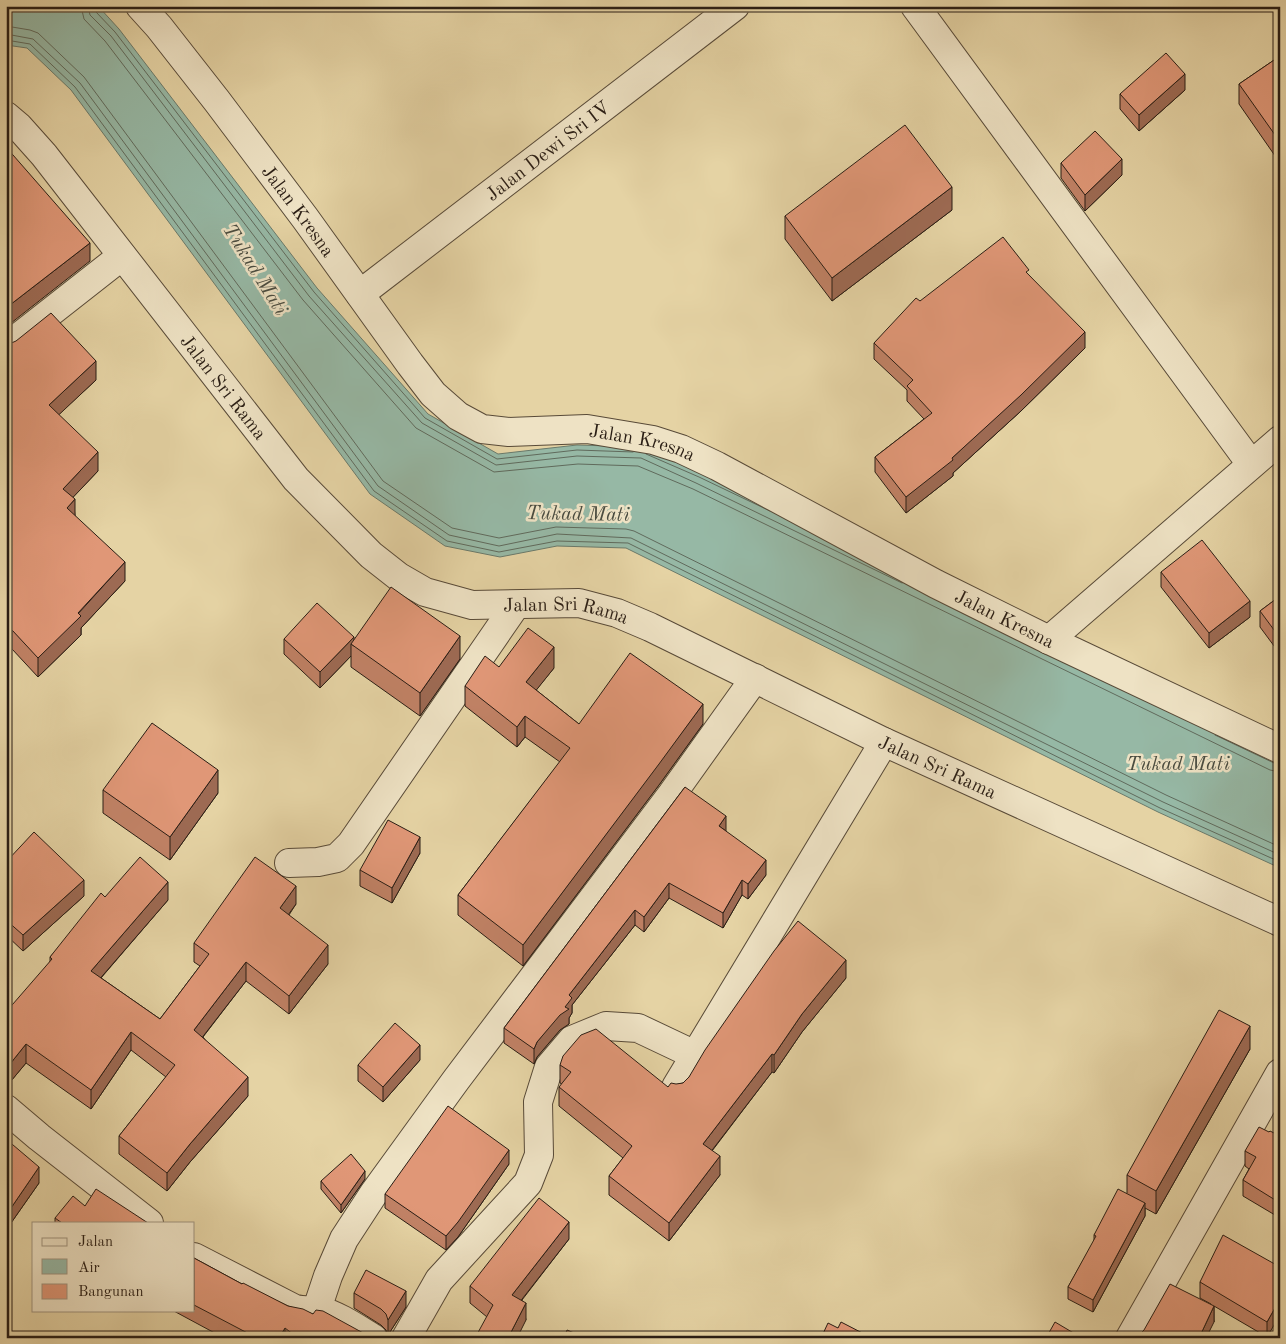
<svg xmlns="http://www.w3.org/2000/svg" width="1286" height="1344" font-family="'Old Standard TT',serif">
<rect width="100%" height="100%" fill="#e5d3a4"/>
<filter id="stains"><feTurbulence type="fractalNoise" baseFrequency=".004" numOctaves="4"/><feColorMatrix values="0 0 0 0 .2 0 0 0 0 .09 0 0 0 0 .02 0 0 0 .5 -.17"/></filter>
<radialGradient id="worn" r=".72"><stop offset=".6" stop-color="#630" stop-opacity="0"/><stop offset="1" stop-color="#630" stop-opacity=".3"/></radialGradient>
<polygon fill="#96b8a5" stroke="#6a7a6b" points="6,6 98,6 119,29 317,288 428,414 498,454 577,445 643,447 701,472 1280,754 1280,868 1158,812 626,548 557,546 500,557 445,546 370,494 71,90 27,48 6,45"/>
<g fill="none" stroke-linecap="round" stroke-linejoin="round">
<g stroke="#606a5c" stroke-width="1">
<polyline points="81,6 84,19 105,41 303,300 416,428 494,472 578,464 638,466 693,489 1270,770 1280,772"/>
<polyline points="88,6 90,15 111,36 309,296 422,423 496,465 577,456 641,458 696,483 902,583"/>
<polyline points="94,6 96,12 115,32 314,292 425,418 497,459 577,450 633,452"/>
<polyline points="6,26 30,30 38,33 84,77 383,481 452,528 499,538 556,527 626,529 634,531 1166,795 1280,847"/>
<polyline points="6,34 33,39 80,83 378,486 449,535 499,546 557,534 631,538 1163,802 1280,855"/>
<polyline points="6,40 30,44 75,87 374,491 447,541 499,552 557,541 628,543 1160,808 1280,862"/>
<polyline points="646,454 699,477 770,511"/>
<polyline points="1215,735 1274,763 1280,764"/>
</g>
<defs>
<g id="minor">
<path id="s1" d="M 140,6 L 159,27 L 217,101 L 305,218 L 410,364 L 433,394 L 458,416 L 482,429 L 509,432 L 587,429 L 653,440 L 681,449 L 717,466 L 936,584 L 1049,640 L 1280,749"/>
<polyline points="915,6 1251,464"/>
<path id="s2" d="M 6,116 L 19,127 L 44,155 L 296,479 L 371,555 L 399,577 L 425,592 L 472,605 L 579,603 L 617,613 L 650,627 L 884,742 L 1280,922"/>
<path id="s3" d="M 360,294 L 735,6"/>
<polyline points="6,347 122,256"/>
<polyline points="1049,640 1280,440"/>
<polyline points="289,863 318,862 337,858 351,844 515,606"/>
<polyline points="676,1087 884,742"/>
<polyline points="6,1109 39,1137 149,1223"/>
<path d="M 194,1257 L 295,1309 C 305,1311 314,1310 323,1312 C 336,1314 361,1331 373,1338"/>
<polyline points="316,1312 328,1276 344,1239 374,1193 456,1080 672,794 755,678"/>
<polyline points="406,1338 439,1280 528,1183 539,1155 538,1102 549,1067 572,1040 606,1026 638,1028 695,1055"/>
<polyline points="1130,1338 1280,1073"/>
</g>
</defs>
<use href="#minor" stroke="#584a38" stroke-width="30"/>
<use href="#minor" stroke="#eee2c4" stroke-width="28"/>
</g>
<g fill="#c18266" stroke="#291d14">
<polygon points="1280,56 1280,163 1239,104 1239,84"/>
<polygon points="1185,90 1139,131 1120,109 1120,94"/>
<polygon points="1061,163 1122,175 1085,211 1061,178"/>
<polygon points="952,210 832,301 785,239 785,216"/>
<polygon points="1029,275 1085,348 1021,411 953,473 953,476 906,513 875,472 875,457 924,419 907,401 907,390 874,359 874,343 920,301"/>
<polygon points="6,343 96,380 58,415 98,471 73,497 75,516 125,581 81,628 81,635 38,677 12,649 6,656"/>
<polygon points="1161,572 1250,617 1209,648 1161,587"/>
<polygon points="1280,596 1280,654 1260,627 1260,611"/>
<polygon points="284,639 354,640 460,659 420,716 351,667 351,656 320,688 284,654"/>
<polygon points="499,667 554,668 536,690 579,724 703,724 659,785 523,966 458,915 458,895 560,762 525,737 517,747 465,706 465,686"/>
<polygon points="685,787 726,831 766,875 748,899 742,895 723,928 669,898 644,932 635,925 572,1005 572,1013 569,1018 569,1024 560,1030 537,1057 534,1064 504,1043 504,1028"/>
<polygon points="103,790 218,793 170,860 103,813"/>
<polygon points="420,853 392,903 360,886 360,870"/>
<polygon points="6,862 84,896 23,951 6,935"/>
<polygon points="105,897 168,900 101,978 160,1019 200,966 194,962 194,943 296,904 289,915 328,964 289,1014 246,981 203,1037 248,1096 190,1162 167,1191 119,1154 119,1136 166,1077 131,1050 91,1109 26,1063 6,1087 50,961 50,957"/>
<polygon points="846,978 802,1032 774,1073 772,1072 712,1151 720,1175 669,1241 609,1195 609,1176 623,1158 559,1106 559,1087 562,1084 560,1083 560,1065 668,1087 683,1083 689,1077"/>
<polygon points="1250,1049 1156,1214 1145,1208 1145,1216 1093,1312 1068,1299 1068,1287 1094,1241 1094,1235 1127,1193 1127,1175"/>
<polygon points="420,1060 383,1102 358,1081 358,1065"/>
<polygon points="6,1129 7,1140 39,1183 11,1223 6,1219"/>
<polygon points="1269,1132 1280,1136 1280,1218 1243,1196 1243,1180 1249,1169 1245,1166 1245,1151"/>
<polygon points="509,1164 458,1237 446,1250 385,1208 385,1194"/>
<polygon points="365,1179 341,1213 321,1189 321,1181"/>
<polygon points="85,1206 148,1223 55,1223 55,1218"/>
<polygon points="569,1239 522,1300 526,1320 487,1317 470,1303 470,1286"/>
<polygon points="194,1258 242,1284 288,1306 313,1314 365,1334 376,1338 224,1338 172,1310 194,1310"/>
<polygon points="1280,1267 1267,1337 1214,1306 1214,1322 1211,1304 1200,1298 1200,1282"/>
<polygon points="354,1293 406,1307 388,1335 386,1330 381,1325 354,1308"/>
</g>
<g fill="#9d6a53" stroke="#291d14">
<polygon points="1185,74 1185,90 1139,131 1139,115"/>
<polygon points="1122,159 1122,175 1085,211 1085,195"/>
<polygon points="952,187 952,210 832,301 832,278"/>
<polygon points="90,243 90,261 6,327 6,308"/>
<polygon points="1085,332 1085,348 1021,411 953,473 953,476 906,513 906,497 952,458"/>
<polygon points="96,361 96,380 49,424 49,405"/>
<polygon points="98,452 98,471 63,508 63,489"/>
<polygon points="75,499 75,518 67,508"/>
<polygon points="125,562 125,581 81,628 81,635 38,677 38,658"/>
<polygon points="1250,601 1250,617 1209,648 1209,633"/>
<polygon points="12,630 12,649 6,656 6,637"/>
<polygon points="460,636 460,659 420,716 420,693"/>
<polygon points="354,637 354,646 351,644 351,656 320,688 320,672"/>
<polygon points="554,647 554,668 526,703 526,682"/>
<polygon points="703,704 703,724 659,785 523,966 523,945"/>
<polygon points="525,716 525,737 517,747 517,727"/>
<polygon points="218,770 218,793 170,860 170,837"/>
<polygon points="726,816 726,831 719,826"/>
<polygon points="420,837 420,853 392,903 392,888"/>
<polygon points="766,860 766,875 748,899 748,884"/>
<polygon points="84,880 84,896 23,951 23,935"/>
<polygon points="742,880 742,895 723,928 723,913"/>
<polygon points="168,882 168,900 91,989 91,971"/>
<polygon points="669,883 669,898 644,932 644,917"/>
<polygon points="296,886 296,904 280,926 280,908"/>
<polygon points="635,910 635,925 572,1005 572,1013 569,1018 569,1024 560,1030 537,1057 534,1064 534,1049 537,1042 565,1007 569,995"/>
<polygon points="328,945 328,964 289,1014 289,996"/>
<polygon points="846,960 846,978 802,1032 774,1073 774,1055 802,1014"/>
<polygon points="246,962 246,981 194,1048 194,1030"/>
<polygon points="1250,1026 1250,1049 1156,1214 1156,1191"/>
<polygon points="131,1032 131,1050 91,1109 91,1090"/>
<polygon points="26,1044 26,1063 6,1087 6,1069"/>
<polygon points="420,1045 420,1060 383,1102 383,1087"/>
<polygon points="772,1054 772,1072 703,1162 703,1144"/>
<polygon points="248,1077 248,1096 190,1162 167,1191 167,1173 190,1144"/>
<polygon points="509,1150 509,1164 458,1237 446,1250 446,1236"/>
<polygon points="720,1156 720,1175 669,1241 669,1223"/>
<polygon points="39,1167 39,1183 11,1223 11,1208"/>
<polygon points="365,1171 365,1179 341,1213 341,1205"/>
<polygon points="1145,1203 1145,1216 1093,1312 1093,1300"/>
<polygon points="569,1222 569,1239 512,1312 512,1295"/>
<polygon points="406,1291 406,1307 388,1335 388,1320"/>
<polygon points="1280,1299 1280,1315 1267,1337 1267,1322"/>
<polygon points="526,1303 526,1320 517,1338 508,1338"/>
<polygon points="1214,1306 1214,1322 1206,1338 1199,1338"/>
<polygon points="285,1328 285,1338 279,1338"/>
</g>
<g fill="#e09777" stroke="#291d14">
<polygon points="1166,53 1185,74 1139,115 1120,94"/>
<polygon points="1280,56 1280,142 1239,84"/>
<polygon points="905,125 952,187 832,278 785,216"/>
<polygon points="1095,131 1122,159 1085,195 1061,163"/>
<polygon points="6,147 90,243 6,308"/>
<polygon points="1003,237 1029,270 1026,272 1085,332 1021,395 952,458 953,460 906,497 875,457 932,413 907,386 913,380 874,343 916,298 920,301"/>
<polygon points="51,313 96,361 49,405 98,452 63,489 75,499 67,508 125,562 78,613 81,616 38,658 12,630 6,637 6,343 9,344 16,341"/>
<polygon points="1202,540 1250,601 1209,633 1161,572"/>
<polygon points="391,587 460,636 420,693 351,644"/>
<polygon points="1280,596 1280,638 1260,611"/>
<polygon points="317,603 354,637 320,672 284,639"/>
<polygon points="528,628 554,647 526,682 579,724 630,653 703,704 659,764 523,945 458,895 570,748 525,716 517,727 465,686 485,656 499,667"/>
<polygon points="152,723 218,770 170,837 103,790"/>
<polygon points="685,787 726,816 719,826 766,860 748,884 742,880 723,913 669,883 644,917 635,910 569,995 572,998 565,1007 569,1009 560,1015 537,1042 534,1049 504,1028"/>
<polygon points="388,820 420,837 392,888 360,870"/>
<polygon points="34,832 84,880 23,935 6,920 6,862"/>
<polygon points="140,857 168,882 91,971 160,1019 209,954 194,943 255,857 296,886 280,908 328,945 289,996 246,962 194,1030 248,1077 190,1144 167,1173 119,1136 175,1065 131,1032 91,1090 26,1044 6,1069 6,1012 52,959 50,957 101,893 105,897"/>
<polygon points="798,921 846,960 802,1014 774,1055 772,1054 703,1144 720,1156 669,1223 609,1176 632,1146 559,1087 571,1072 560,1065 563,1056 581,1035 596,1029 668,1087 671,1083 676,1084 683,1083 689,1077 705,1050 774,951"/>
<polygon points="1219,1010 1250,1026 1156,1191 1127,1175"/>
<polygon points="395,1023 420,1045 383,1087 358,1065"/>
<polygon points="448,1106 509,1150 458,1222 446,1236 385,1194"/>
<polygon points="1259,1127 1269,1132 1270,1131 1280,1136 1280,1203 1243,1180 1256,1157 1245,1151"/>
<polygon points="6,1139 39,1167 11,1208 6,1203"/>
<polygon points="351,1154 365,1171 341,1205 321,1181"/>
<polygon points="96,1189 148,1223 62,1223 55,1218 73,1196 85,1206"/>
<polygon points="1118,1189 1145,1203 1093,1300 1068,1287 1096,1236 1094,1235"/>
<polygon points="539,1198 569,1222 512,1295 526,1303 508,1338 475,1338 493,1305 470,1286"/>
<polygon points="1223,1235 1280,1267 1280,1299 1267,1322 1200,1282"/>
<polygon points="194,1258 242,1284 243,1283 288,1306 303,1309 313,1314 316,1310 323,1311 365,1334 376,1336 374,1338 298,1338 285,1328 279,1338 257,1338 194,1305"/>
<polygon points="366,1270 406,1291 388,1320 386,1314 381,1309 354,1293"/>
<polygon points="1170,1284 1214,1306 1199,1338 1136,1338 1144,1330"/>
<polygon points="841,1322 872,1338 821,1338 828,1323 838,1328"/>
<polygon points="1055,1322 1082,1338 1046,1338"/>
<polygon points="567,1330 586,1338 564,1338"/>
</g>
<g text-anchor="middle" stroke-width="5" stroke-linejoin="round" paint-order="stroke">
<g font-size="19" fill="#291d14" stroke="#eee2c4">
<text dy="7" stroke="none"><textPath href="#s3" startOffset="236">Jalan Dewi Sri IV</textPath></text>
<text dy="7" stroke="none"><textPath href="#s1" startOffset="259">Jalan Kresna</textPath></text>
<text dy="7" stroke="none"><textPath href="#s2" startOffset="348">Jalan Sri Rama</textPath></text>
<text dy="7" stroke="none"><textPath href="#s1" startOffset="709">Jalan Kresna</textPath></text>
<text dy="7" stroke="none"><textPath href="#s2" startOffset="781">Jalan Sri Rama</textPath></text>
<text dy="7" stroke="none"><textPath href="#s1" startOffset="1114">Jalan Kresna</textPath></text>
<text dy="7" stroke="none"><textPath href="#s2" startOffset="1188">Jalan Sri Rama</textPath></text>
</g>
<g font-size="20" font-style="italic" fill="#4a4c40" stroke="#eee2c4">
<text transform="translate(256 269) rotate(58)" y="7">Tukad Mati</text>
<text transform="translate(578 513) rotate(1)" y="7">Tukad Mati</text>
<text x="1178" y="770">Tukad Mati</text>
</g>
</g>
<rect width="1286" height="1344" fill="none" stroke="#e5d3a4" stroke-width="25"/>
<rect x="8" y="8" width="1271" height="1329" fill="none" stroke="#291d14" stroke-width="2.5"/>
<rect x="12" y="12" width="1261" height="1319" fill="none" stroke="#291d14"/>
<rect x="32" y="1222" width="162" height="90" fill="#eee2c4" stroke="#9f937e"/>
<rect x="42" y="1238" width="25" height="8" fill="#eee2c4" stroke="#9f937e"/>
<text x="78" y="1246" font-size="15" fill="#291d14">Jalan</text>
<rect x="42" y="1259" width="25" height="15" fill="#96b8a5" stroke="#9f937e"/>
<text x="78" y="1272" font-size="15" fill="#291d14">Air</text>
<rect x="42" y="1284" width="25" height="15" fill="#e09777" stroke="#9f937e"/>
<text x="78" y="1296" font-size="15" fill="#291d14">Bangunan</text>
<rect width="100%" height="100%" filter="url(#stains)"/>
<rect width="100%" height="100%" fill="url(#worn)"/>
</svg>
